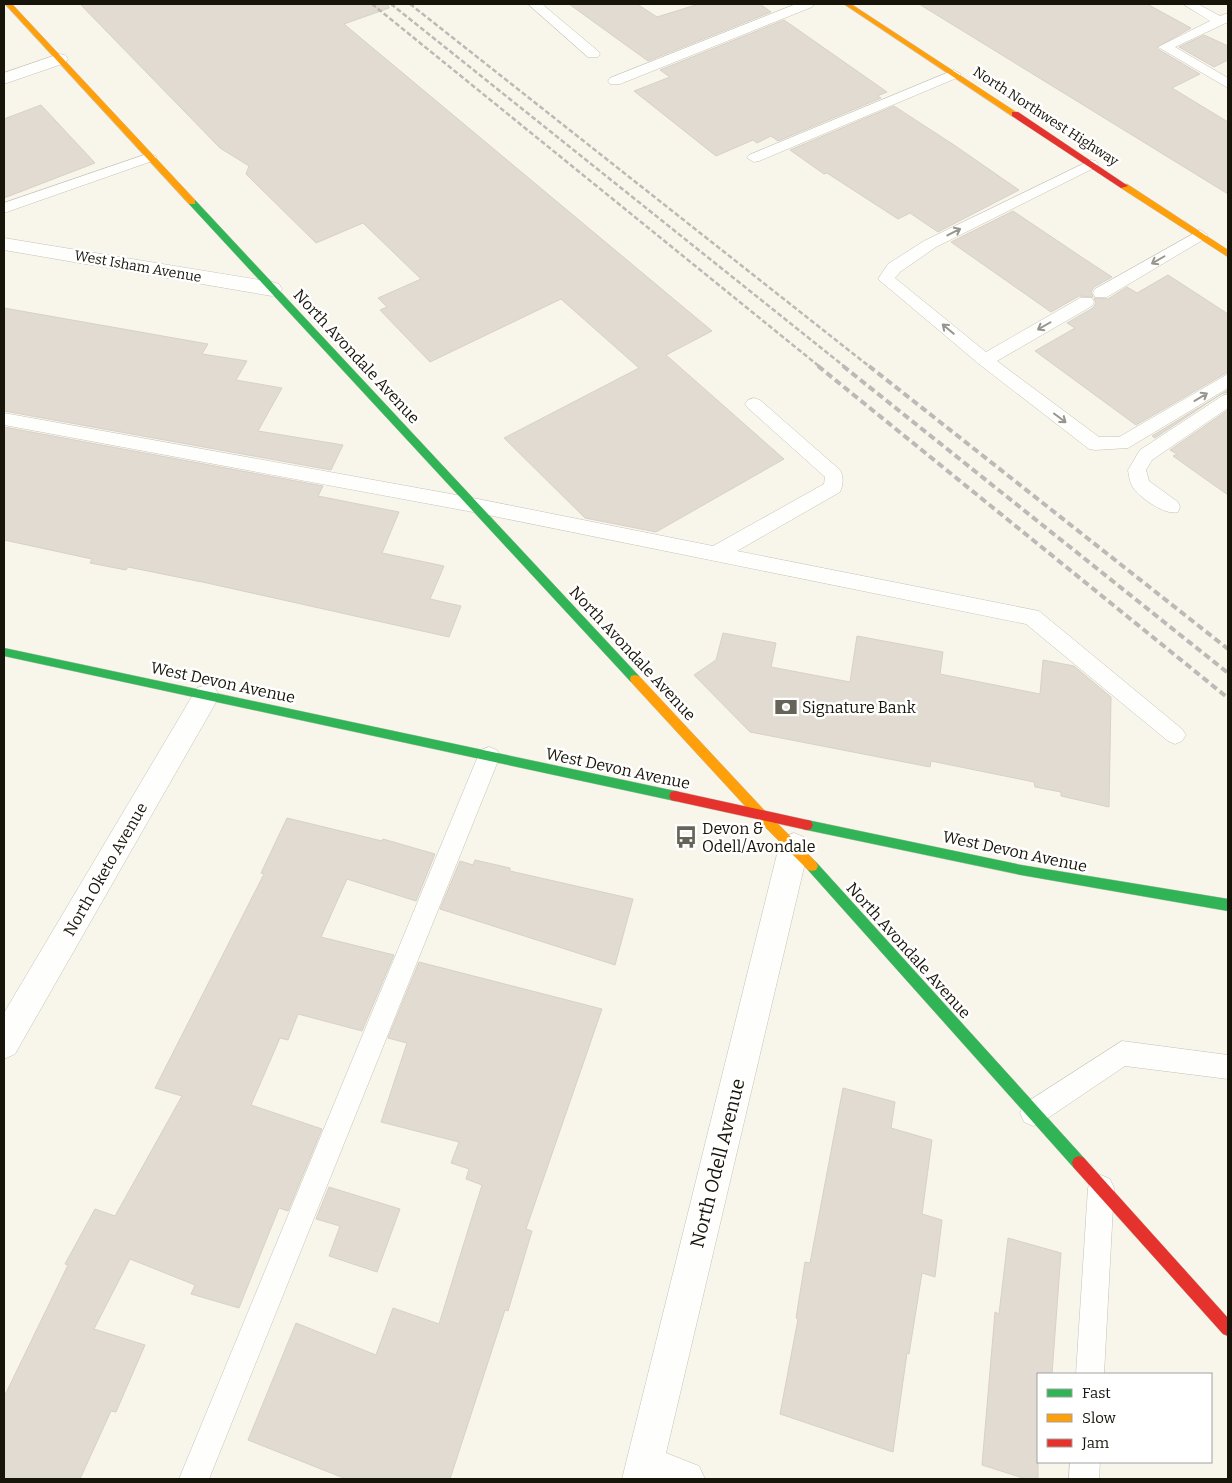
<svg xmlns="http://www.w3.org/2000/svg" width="1232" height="1483" font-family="Bitter,serif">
<rect width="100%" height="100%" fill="#f8f5eb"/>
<g fill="#e1dbd2" stroke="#d8d1c8">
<polygon points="80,4 388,4 389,8 344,24 712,331 666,355 784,459 656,532 585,518 504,438 639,368 561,299 430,362 380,310 387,307 378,298 421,279 363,223 316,243 246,174 249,166 220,148"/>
<polygon points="569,4 637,4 657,17 699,4 760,4 771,12 648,61"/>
<polygon points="919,4 1147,4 1191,28 1156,48 1200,74 1172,88 1228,122 1228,194"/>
<polygon points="784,20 887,92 877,96 881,98 778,141 771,136 757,143 753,140 716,156 634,91 670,77 660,70"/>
<polygon points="1204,35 1228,46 1228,60 1214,67 1179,47"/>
<polygon points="41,105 95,163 4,198 4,119"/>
<polygon points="894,106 954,145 1019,190 938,232 910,213 898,219 827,173 824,174 790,150"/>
<polygon points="1013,211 1086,260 1112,277 1094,287 1091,292 1093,297 1079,296 1051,312 951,242"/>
<polygon points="1168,275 1228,314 1228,372 1136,425 1035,351 1075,328 1067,323 1093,308 1096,303 1094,298 1108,299 1127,287 1137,293"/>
<polygon points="4,308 208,344 202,354 247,361 236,380 282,388 258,431 343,445 331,470 4,411"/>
<polygon points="1228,390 1228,392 1221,394 1155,438 1152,436"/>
<polygon points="1228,410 1228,495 1173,456 1177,454 1170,450"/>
<polygon points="4,427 323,486 318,496 399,512 382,553 444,566 430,599 461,606 449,637 207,583 128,567 126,570 90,563 92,559 4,540"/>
<polygon points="723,633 776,643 771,667 850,682 857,636 943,652 940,674 1040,694 1043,660 1074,666 1111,697 1109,807 1061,796 1061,792 1035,787 1034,782 931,761 930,767 750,732 694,675 716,660"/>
<polygon points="287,818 382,841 383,839 435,854 416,901 347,879 321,937 394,955 362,1031 298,1014 288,1040 280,1038 251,1105 322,1129 288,1211 279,1208 239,1308 191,1294 195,1285 130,1259 94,1329 145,1345 116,1412 111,1411 80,1479 4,1479 4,1397 68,1265 65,1264 95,1209 115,1216 182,1096 155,1088 264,874 261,873"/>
<polygon points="475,860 510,868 510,871 633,899 615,965 440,909 460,861 473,865"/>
<polygon points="419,962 602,1009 526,1229 532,1231 508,1311 505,1310 450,1479 346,1479 248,1440 296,1323 376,1355 393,1308 439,1324 482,1185 466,1179 469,1169 451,1163 459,1142 381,1122 407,1043 388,1038"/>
<polygon points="843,1088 895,1102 891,1128 932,1140 922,1214 942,1220 935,1277 922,1273 909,1354 907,1353 893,1452 780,1414 798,1319 796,1318 805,1262 810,1263"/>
<polygon points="329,1187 400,1209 377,1272 329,1256 340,1226 316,1219"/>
<polygon points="1008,1238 1061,1253 1052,1374 1038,1374 1038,1479 1026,1479 982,1465 995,1312 999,1314"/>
</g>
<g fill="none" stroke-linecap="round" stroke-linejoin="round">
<defs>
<g id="lane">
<polygon points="528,4 542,4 598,51 600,54 598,57 588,57"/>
<polygon points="796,4 814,4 812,7 620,84 610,84 608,81 610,78"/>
<polygon points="1183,4 1198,4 1220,16 1228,13 1228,22 1175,47 1228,78 1228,88 1158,47 1210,21"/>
<polygon points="954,70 961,74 959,77 759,161 754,162 747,158 749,155"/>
<polygon points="150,153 157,157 155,160 4,213 4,203"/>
<polygon points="1091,160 1096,161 1098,164 1096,167 936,247 900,272 895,278 986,352 1080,298 1092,298 1094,302 1092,306 997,361 1099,437 1119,437 1228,374 1228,388 1128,448 1095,450 1089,449 979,364 878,279 888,264 924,241"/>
<polygon points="1200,230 1208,235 1206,238 1107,297 1095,297 1093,293 1095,289"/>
<path d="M 1228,394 L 1228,408 L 1152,460 L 1146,470 L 1149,481 L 1178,502 L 1180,507 L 1178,512 C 1166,516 1142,499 1134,489 C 1130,484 1129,476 1128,470 L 1140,450 L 1222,396 Z"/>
<path d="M 754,398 L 760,400 L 840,470 C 844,477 843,485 840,492 L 737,551 L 1039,611 L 1182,729 L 1186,735 L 1182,741 L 1175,744 L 1168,741 L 1026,624 L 473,512 L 4,425 L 4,413 L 473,498 L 713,546 L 824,484 L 825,477 L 748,408 L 745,404 L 748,400 Z"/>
<polygon points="489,747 497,750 500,756 209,1479 179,1479 478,756 481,750"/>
<polygon points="1122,1041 1228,1055 1228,1079 1125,1066 1042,1122 1033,1126 1024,1122 1020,1113 1024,1104"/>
<polygon points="1101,1175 1110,1179 1114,1188 1104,1374 1076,1374 1088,1188 1092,1179"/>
<polygon points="1070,1462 1100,1462 1099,1479 1069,1479"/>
</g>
<g id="street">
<polygon points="59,54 65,55 68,59 65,63 4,84 4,73"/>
<polygon points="4,238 272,282 279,284 282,289 279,294 272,296 4,250"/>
<polygon points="206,685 215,688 219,696 215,704 15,1054 4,1059 4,1013 197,688"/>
<polygon points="794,833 804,837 809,846 666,1453 699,1466 705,1479 622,1479 779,846 784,837"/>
</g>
<g id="fast">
<polygon points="189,200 195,200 639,676 640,679 639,682 631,682 189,204"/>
<polygon points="4,648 675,791 679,792 681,796 679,800 675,801 4,656"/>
<polygon points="807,820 1021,865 1228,899 1228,911 1021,875 807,830 803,829 801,825 803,821"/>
<polygon points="812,861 816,862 1084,1158 1086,1163 1084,1168 1079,1170 1074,1168 808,870 806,866 808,862"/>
</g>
<g id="slow">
<polygon points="5,4 12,4 195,200 195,204 189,204"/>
<polygon points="844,4 851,4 1019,114 1012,116"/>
<polygon points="1121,184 1127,184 1228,250 1228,257 1121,188"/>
<polygon points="635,675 639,676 765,811 816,862 818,866 816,870 812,871 808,870 757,819 631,682 630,679 631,676"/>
</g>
<g id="jam">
<polygon points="1012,112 1018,112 1128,186 1121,188 1012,116"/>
<polygon points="675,791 807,820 811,821 813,825 811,829 807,830 675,801 671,800 669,796 671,792"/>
<polygon points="1079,1156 1084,1158 1228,1318 1228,1336 1223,1334 1074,1168 1072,1163 1074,1158"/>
</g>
</defs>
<use href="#lane" stroke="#c5c2b8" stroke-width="1"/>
<use href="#street" stroke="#c5c2b8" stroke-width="1"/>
<use href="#fast" stroke="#c5c2b8" stroke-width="1"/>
<use href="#slow" stroke="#c5c2b8" stroke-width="1"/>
<use href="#jam" stroke="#c5c2b8" stroke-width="1"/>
<use href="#lane" fill="#fefefc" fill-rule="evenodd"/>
<use href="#street" fill="#fefefc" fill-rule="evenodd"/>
<use href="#fast" fill="#30b455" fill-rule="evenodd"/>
<use href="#slow" fill="#ff9f0a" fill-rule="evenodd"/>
<use href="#jam" fill="#e5322d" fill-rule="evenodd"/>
<g stroke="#bbbab6" stroke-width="2.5" stroke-dasharray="5 2.5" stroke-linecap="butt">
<polyline points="372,4 820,367"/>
<polyline points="391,4 845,367"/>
<polyline points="410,4 870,367"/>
</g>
<g stroke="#bbbab6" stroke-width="4" stroke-dasharray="7 4" stroke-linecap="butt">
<polyline points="818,366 1228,698"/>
<polyline points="843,366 1228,673"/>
<polyline points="869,366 1228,649"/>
</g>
</g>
<defs><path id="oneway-shaft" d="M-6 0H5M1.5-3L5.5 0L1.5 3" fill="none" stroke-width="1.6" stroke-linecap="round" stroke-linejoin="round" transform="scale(1.25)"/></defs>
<g stroke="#96958f">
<use href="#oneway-shaft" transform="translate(954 232) rotate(-27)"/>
<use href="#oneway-shaft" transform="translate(1158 260) rotate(150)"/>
<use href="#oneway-shaft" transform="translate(1044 326) rotate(150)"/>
<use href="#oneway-shaft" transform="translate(948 329) rotate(-140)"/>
<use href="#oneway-shaft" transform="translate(1201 397) rotate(-31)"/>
<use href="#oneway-shaft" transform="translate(1060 418) rotate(37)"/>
</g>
<defs>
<symbol id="bank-bare" viewBox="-9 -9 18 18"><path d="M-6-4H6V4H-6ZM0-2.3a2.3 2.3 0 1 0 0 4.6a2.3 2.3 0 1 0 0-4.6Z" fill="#666358" stroke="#fff" stroke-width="2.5" paint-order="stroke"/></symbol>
<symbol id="bus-bare" viewBox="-9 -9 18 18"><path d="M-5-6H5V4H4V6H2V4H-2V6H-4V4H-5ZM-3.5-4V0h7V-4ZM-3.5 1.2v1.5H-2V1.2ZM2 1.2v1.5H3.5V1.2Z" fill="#666358" stroke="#fff" stroke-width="2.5" paint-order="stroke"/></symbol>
</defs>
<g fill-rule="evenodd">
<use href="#bank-bare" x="770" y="691" width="32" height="32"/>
<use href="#bus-bare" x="670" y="821" width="32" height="32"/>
</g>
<g text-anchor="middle" stroke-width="5" stroke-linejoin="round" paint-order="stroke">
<g font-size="14" fill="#171409" stroke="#fff">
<text transform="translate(1046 116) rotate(33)" y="5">North Northwest Highway</text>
<text transform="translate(138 266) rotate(10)" y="5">West Isham Avenue</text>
</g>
<g font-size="16" fill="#171409" stroke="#fff">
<text transform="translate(357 356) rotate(47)" y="6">North Avondale Avenue</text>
<text transform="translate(633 653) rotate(47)" y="6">North Avondale Avenue</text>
<text transform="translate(223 682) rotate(12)" y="6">West Devon Avenue</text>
<text transform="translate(618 768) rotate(12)" y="6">West Devon Avenue</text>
<text transform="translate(1015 851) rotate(12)" y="6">West Devon Avenue</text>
<text transform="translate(105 869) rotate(-60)" y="6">North Oketo Avenue</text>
<text transform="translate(909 950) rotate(48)" y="6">North Avondale Avenue</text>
</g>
<g font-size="16" fill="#171409" stroke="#fff" text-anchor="start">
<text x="802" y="713">Signature Bank</text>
<text x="702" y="834">Devon &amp;<tspan x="702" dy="18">Odell/Avondale</tspan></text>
</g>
<g font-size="19" fill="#171409" stroke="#fff">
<text transform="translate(717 1163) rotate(-76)" y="7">North Odell Avenue</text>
</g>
</g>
<rect width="1232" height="1483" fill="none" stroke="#171409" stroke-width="10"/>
<rect x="1037" y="1373" width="175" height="90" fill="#ffffff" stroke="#a2a19d"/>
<rect x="1047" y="1389" width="25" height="8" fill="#30b455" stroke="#a2a19d"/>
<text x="1082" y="1398" font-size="15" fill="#171409">Fast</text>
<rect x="1047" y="1414" width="25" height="8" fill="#ff9f0a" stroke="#a2a19d"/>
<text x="1082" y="1423" font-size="15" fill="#171409">Slow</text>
<rect x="1047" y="1439" width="25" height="8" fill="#e5322d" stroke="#a2a19d"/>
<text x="1082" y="1448" font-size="15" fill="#171409">Jam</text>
</svg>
